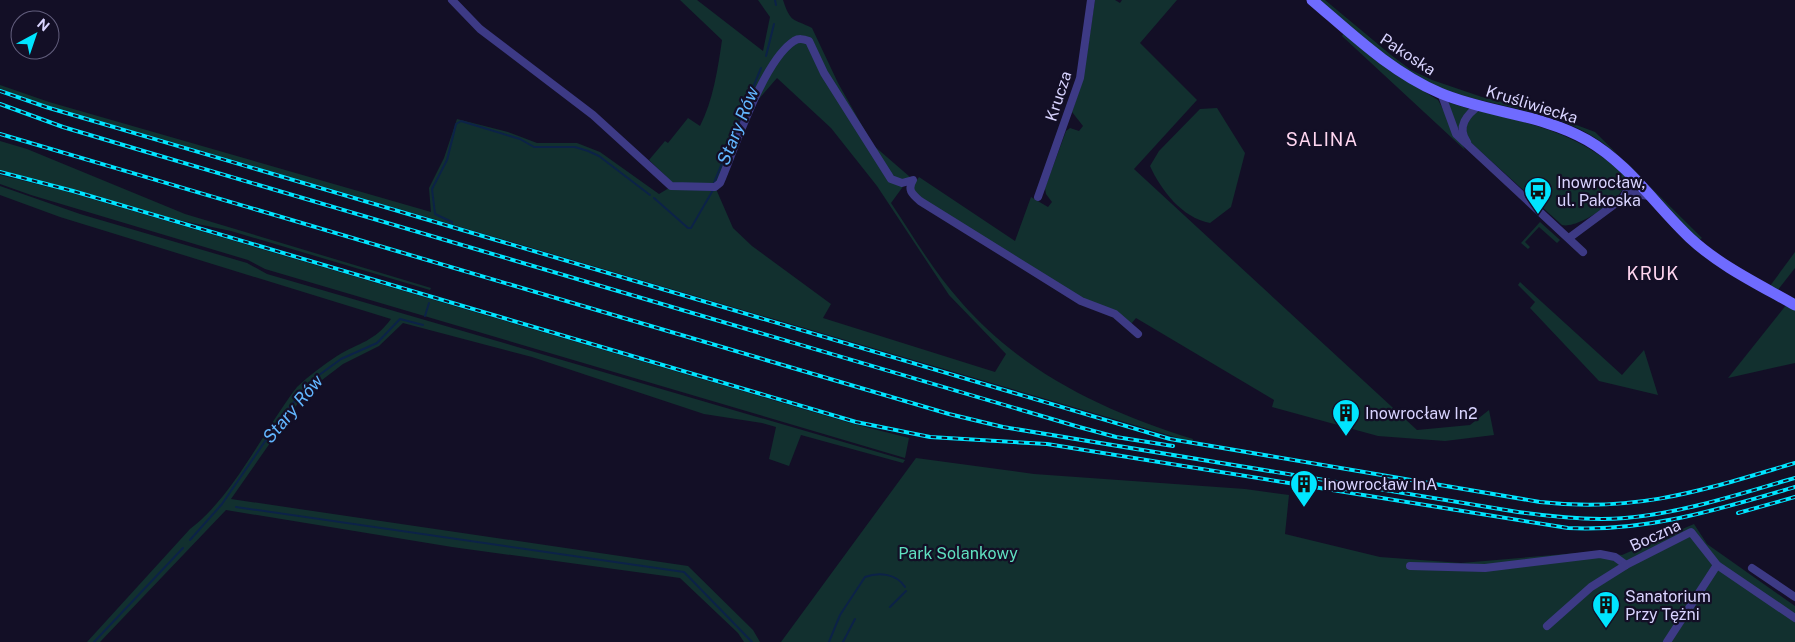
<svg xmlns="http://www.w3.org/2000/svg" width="1795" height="642" font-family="'Public Sans',sans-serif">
<rect width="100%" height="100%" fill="#130f26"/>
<g fill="#12302f">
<path d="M 680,0 L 697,0 L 763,51 L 770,17 L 758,0 L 783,0 C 791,24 793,18 812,28 L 838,83 L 873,145 L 910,177 L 891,203 C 913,236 934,272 961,302 C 1023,373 1104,411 1193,439 L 1192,442 L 46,105 L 0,89 L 0,85 L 49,102 L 431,212 L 429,188 L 444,158 L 457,119 L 508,132 L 537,143 L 577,143 L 600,152 L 659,194 L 669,188 L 716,189 L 733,228 L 752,246 L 831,304 L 823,318 L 995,372 L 1006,354 L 949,295 L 877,186 L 831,128 L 777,78 L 758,100 L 718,181 L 712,185 L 673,183 L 649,160 L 665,141 L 668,143 L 688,118 L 700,126 C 713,101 718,68 722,40 Z"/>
<polygon points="1095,0 1115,0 1120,3 1122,0 1177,0 1140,43 1197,100 1134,169 1417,430 1470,425 1489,410 1494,435 1445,441 1378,436 1272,407 1274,400 1136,318 1131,324 1086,301 921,199 912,187 919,177 1015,241 1031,197 1048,207 1052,202 1046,194 1045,188 1066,131 1070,128 1079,131 1083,126 1072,112 1083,79"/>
<path d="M 1319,0 L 1325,0 L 1391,55 L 1411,70 L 1432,80 L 1482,97 L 1539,111 L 1595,132 L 1702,238 L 1699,240 C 1663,205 1632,158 1587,133 C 1544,109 1495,107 1449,91 C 1398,73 1359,34 1319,0 Z"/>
<polygon points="1344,33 1390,71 1438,100 1465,150 1342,36"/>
<polygon points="1447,102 1470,109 1463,116 1460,129 1457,129"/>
<path d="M 1217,108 L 1245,153 L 1231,207 L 1210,223 C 1182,218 1161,190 1150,166 L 1159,151 L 1200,109 Z"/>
<path d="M 1480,111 C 1540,126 1580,134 1627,177 C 1630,195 1578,230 1562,225 L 1469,141 C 1463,128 1467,122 1476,112 Z"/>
<polygon points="0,141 27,149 185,214 431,288 430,290 231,231 174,219 73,189 0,170"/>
<polygon points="0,175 68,192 850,423 909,438 905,458 265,269 248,260 31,195 0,184"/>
<path d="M 0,186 L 80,214 L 247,263 L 267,274 L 905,460 L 903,463 L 801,435 L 789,466 L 769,459 L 776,427 L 762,423 L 704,414 L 532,357 L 403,323 L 379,346 L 343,364 L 305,393 L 231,499 L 688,566 L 753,630 L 760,642 L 744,642 L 738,633 L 680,578 L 452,547 L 226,510 L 100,642 L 87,642 L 190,529 C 234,496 263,431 297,387 C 310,375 323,365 337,356 C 360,342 374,342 391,319 L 60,217 L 0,195 Z"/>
<polygon points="1540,222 1560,240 1557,243 1539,227 1525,242 1530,247 1528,249 1521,243"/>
<polygon points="1795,252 1795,268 1777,291 1770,286"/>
<polygon points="1520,282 1622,375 1644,350 1658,395 1599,381 1530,308 1535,302 1518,285"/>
<polygon points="1787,304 1795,309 1795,363 1728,378"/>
<polygon points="916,458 1034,474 1245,489 1289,495 1285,534 1380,557 1461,563 1577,553 1599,552 1622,555 1694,524 1707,544 1795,606 1795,642 781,642"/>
</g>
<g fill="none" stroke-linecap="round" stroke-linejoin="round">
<g stroke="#0c2248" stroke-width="2">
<polyline points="775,0 776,5"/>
<polyline points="766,56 774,24"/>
<polyline points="714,183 761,68"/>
<polyline points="654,198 688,228 691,228 713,190"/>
<polyline points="452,225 452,222 435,214 432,189 447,160 456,124 461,121 520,139 534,147 575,147 588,151 599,156 650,195"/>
<polyline points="425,316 429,303"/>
<polyline points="236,507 684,572 752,642"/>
<polyline points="190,540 222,504 281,418 303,391 315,378 341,359 377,343 400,319 423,325"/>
<polyline points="890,607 906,591"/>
<polyline points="94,642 183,548"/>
<path d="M 829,642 L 840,615 L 865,577 C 878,572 896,573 905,587"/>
<polyline points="843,642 855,619"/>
</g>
<g stroke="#3d3a85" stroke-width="8">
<path d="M 452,0 L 480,29 L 593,115 L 671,186 L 715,187 L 720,183 C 735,148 763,61 794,41 C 799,38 803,39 809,41 L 824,73 L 891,179 L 902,183 L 913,180 C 907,190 912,194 920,201 L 1081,301 L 1115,314 L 1138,334"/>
<polyline points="1441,93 1456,134 1583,252"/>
<path d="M 1467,142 C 1456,127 1467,114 1480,105"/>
<polyline points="1038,197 1080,78 1091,0"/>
<polyline points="1623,198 1628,189 1632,175"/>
<polyline points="1569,238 1623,198 1633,194 1650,196"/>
<polyline points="1410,566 1485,568 1600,554 1615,557 1626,565"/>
<polyline points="1752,568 1795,597"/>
<polyline points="1547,626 1591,587 1626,565 1691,532 1717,565 1795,618"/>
<polyline points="1667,642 1717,565"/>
</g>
<path stroke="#6f6bff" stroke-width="11" d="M 1312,0 C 1352,34 1391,72 1440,93 C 1487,113 1542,114 1587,140 C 1629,164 1655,205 1690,238 C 1720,266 1760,285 1795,305"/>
<defs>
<g id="rail">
<path d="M 0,91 L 46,107 L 1170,439 L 1540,502 C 1638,513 1703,490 1795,463"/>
<polyline points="0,104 63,127 140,150 1079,427 1116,437 1173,446"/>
<path d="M 0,134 L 949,414 L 1003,427 L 1518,512 C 1553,517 1589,521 1625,518 C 1683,513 1739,494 1795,478"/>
<path d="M 0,172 L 73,191 L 856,422 L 930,437 L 1047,444 L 1568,528 C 1647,532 1720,509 1795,487"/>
<polyline points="1738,513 1795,497"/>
</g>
</defs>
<use href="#rail" stroke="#00e5ff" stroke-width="4"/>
<use href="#rail" stroke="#130f26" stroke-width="2" stroke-dasharray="5.5" stroke-linecap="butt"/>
</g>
<defs>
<symbol id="bus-pin" viewBox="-11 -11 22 30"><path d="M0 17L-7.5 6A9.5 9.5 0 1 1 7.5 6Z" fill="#00e5ff" stroke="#130f26"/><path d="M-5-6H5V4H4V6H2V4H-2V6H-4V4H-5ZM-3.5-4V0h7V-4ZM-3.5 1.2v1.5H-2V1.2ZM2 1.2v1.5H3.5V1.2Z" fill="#111"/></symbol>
<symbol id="building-pin" viewBox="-11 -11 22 30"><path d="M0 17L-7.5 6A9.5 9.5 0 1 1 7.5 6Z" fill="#00e5ff" stroke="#130f26"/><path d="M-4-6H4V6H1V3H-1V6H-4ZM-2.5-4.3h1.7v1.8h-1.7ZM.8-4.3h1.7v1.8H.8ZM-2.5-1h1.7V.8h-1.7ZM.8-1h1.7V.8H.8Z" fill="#111"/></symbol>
</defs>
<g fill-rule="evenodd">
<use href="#bus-pin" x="1522" y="175" width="32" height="43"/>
<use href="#building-pin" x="1330" y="397" width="32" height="43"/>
<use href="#building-pin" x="1288" y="468" width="32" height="43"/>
<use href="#building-pin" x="1590" y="589" width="32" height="43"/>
</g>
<g text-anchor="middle" stroke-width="4.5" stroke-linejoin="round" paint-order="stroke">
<g font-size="16" fill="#d9d4ff" stroke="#130f26">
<text transform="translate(1408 54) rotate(33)" y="6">Pakoska</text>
<text transform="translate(1058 96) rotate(-72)" y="6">Krucza</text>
<text transform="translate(1532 104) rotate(17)" y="6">Kruśliwiecka</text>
<text transform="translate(1655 535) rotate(-25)" y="6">Boczna</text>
</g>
<g font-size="16" fill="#d9d4ff" stroke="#130f26" text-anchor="start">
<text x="1557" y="188">Inowrocław,<tspan x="1557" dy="18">ul. Pakoska</tspan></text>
<text x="1365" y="419">Inowrocław In2</text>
<text x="1323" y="490">Inowrocław InA</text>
<text x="1625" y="602">Sanatorium<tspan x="1625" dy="18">Przy Tężni</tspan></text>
</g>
<g font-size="16" fill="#5fe0c0" stroke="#130f26">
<text x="958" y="559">Park Solankowy</text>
</g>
<g font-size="18" font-style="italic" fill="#62b6ff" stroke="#130f26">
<text transform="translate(738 126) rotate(-68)" y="6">Stary Rów</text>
<text transform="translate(293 409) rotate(-50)" y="6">Stary Rów</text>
</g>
<g font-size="18" letter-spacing="1" fill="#ffd6f0" stroke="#130f26">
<text x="1322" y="146">SALINA</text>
<text x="1653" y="280">KRUK</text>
</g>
</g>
<g transform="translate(35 35) rotate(40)"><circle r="24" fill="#130f26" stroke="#625e7d"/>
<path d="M0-4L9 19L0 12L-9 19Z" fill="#00e5ff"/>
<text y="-8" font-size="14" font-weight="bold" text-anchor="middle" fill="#d9d4ff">N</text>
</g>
</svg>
